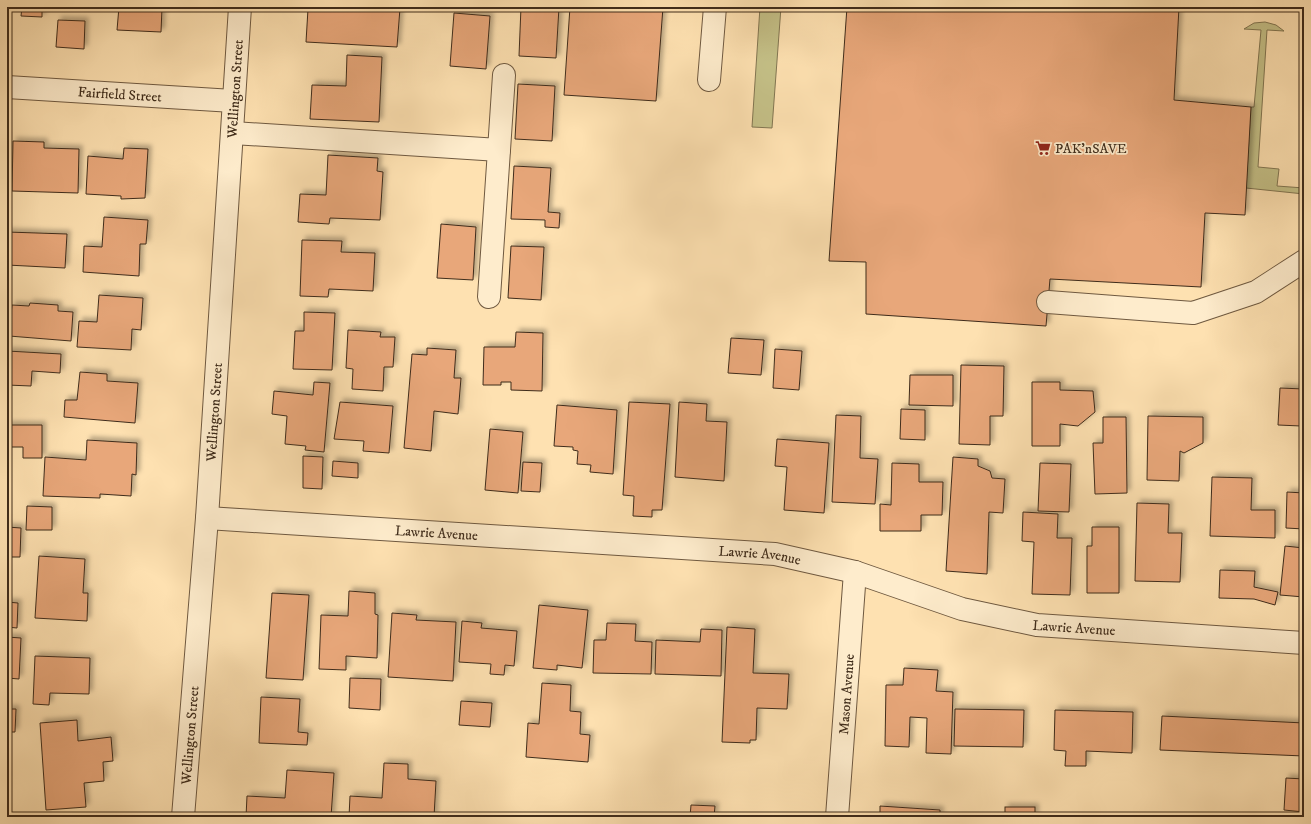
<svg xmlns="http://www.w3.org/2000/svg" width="1311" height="824" font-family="'IM FELL DW Pica',serif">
<defs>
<filter id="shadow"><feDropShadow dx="3.5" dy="-3.5" stdDeviation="2" flood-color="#0004"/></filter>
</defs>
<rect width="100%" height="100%" fill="#fee1b1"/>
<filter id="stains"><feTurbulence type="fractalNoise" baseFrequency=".005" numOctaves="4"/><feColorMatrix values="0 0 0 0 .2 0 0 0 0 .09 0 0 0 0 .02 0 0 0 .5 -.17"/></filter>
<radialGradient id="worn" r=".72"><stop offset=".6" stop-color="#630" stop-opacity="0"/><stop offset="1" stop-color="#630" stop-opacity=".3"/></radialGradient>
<g fill="#c5c188" stroke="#827652">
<polygon points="760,7 781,7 772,128 752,127"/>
<polygon points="1265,22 1276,25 1284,31 1267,30 1258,167 1279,169 1277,186 1304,188 1304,194 1246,188 1251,107 1254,107 1261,30 1244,29 1254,23"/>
</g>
<g fill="#e8a77a" stroke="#3f2c1b" filter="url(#shadow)">
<polygon points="22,7 42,7 42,17 21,16"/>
<polygon points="119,7 162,8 161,32 117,30"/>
<polygon points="332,7 400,8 397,47 306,42 308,9 332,10"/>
<polygon points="521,7 559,7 556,58 519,56"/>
<polygon points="570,7 663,7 656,101 564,95"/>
<polygon points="847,7 956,7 985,9 985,7 1179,7 1174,100 1251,107 1245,215 1205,213 1201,287 1050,279 1046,326 866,314 866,262 829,261"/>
<polygon points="454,13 490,16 486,69 450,66"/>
<polygon points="58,20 85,21 84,49 56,47"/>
<polygon points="347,55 382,57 379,122 310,119 312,85 346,86"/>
<polygon points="518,84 555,86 552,141 515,139"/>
<polygon points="13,141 44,142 44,148 79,149 78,193 12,191"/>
<polygon points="124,148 148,149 145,198 121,199 121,196 86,194 88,156 123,159"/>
<polygon points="328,155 378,158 377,171 383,172 380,220 330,218 329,224 298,222 300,194 326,195"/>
<polygon points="514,166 551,168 548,212 560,213 559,228 545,227 545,220 511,219"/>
<polygon points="104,217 148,220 146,244 140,244 139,276 83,272 84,246 102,247"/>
<polygon points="441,224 476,227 473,280 437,278"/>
<polygon points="7,232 67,234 65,268 7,265"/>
<polygon points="302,240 342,241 341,252 375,253 373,291 329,289 328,297 300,296"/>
<polygon points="511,246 544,247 541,300 508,298"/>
<polygon points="99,295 143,298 141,330 132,329 131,350 77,347 79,321 97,322"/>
<polygon points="30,303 58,305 58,311 73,312 71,341 9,336 12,305 29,306"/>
<polygon points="304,312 335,313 332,370 293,369 295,331 304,331"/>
<polygon points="348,330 381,332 380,337 395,337 393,367 384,367 383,391 352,389 353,369 346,368"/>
<polygon points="516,332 543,333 542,391 511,390 511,382 501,382 501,385 483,385 484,347 515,347"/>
<polygon points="731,338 764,340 761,375 728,373"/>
<polygon points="427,348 456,350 454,378 461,378 458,414 434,411 431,451 404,448 412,354 427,355"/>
<polygon points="775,349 802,351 799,390 773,388"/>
<polygon points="7,351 61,354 60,373 32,371 31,386 7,385"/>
<polygon points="961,365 1004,366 1003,416 990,416 990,445 959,444"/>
<polygon points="80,372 107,374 107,381 138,383 135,423 64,417 65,400 77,400"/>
<polygon points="910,375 953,375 953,406 909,405"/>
<polygon points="314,382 330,383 324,452 305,450 306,446 285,444 287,416 272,414 274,391 313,395"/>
<polygon points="1032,382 1060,382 1060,390 1093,391 1095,412 1078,426 1060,424 1060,446 1032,446"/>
<polygon points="1280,388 1304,389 1304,449 1300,449 1301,426 1278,425"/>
<polygon points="340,402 393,406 389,453 363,451 364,441 334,439"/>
<polygon points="629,402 670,404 662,510 652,510 652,517 633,516 634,496 623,495"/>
<polygon points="679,402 707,404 706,421 727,422 724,481 675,477"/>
<polygon points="557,405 617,410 613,474 590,472 591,465 577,464 578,451 573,450 573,447 554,446"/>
<polygon points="901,409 925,410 925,440 900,439"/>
<polygon points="836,415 861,416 860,458 878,459 875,504 832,502"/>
<polygon points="1148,416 1203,417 1203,443 1184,453 1180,451 1179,481 1147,480"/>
<polygon points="1103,417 1126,417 1127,493 1095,494 1093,443 1103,443"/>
<polygon points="7,425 42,425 42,458 23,458 23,447 7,447"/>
<polygon points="490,429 523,432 518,493 485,490"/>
<polygon points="777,439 829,443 824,513 784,510 787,467 775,466"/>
<polygon points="87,440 137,443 136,475 132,474 131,496 100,494 100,498 43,496 45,457 86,460"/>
<polygon points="303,456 323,457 322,489 303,488"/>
<polygon points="953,457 978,459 978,466 990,471 992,478 1005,479 1003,513 989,512 987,574 946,571"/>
<polygon points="333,461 358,463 358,478 332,476"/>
<polygon points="523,462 542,463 540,492 521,491"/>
<polygon points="892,463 919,464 919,482 943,482 942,515 921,515 921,531 880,531 880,504 891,505"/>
<polygon points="1040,463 1071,464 1069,512 1038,511"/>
<polygon points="1212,477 1252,478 1251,510 1275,510 1275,538 1210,536"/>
<polygon points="1287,492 1304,493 1304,529 1286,528"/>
<polygon points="1137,503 1169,504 1168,533 1182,533 1180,582 1135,581"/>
<polygon points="27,506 52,507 52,530 26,530"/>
<polygon points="1023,512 1058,514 1057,538 1072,538 1070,595 1032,594 1034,542 1022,541"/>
<polygon points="7,527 21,528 20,557 7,557"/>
<polygon points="1092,527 1119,527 1119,593 1087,593 1087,546 1092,546"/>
<polygon points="1285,546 1304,548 1304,597 1280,595"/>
<polygon points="39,556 85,559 83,593 88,593 87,621 35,618"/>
<polygon points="1220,570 1255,571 1254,587 1278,592 1275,605 1254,599 1219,598"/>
<polygon points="349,591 375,593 375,614 378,615 377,658 346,656 346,670 319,669 321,615 348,616"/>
<polygon points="272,593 309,595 303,680 266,678"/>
<polygon points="7,602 18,603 17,628 7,627"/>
<polygon points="539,605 588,610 582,668 557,665 557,670 533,668"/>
<polygon points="392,613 417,615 416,620 456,622 453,681 388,677"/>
<polygon points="462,621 482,623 481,628 517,631 514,666 505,665 504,675 490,674 491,664 459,662"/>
<polygon points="607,623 636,624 635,641 652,642 651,674 593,673 594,640 606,640"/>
<polygon points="727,627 755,629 753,673 789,674 787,709 757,708 756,740 750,740 750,743 722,742"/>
<polygon points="701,629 722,630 721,676 655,674 656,640 700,642"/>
<polygon points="7,637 21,638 19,679 7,678"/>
<polygon points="35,656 90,658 89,694 50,693 49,705 33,704"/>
<polygon points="904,668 938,670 936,691 953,692 951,754 926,753 927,718 910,717 909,747 885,746 886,685 903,685"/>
<polygon points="350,678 381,679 380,710 349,708"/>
<polygon points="542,683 571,685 570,711 581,712 580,734 590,735 588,762 526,757 528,723 539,724"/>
<polygon points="261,697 300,699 298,732 308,733 307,745 259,743"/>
<polygon points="461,701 492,703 490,727 459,725"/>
<polygon points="7,709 16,709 15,732 7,732"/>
<polygon points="955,709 1024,710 1023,747 954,746"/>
<polygon points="1055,710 1133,712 1132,753 1086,751 1086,766 1065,766 1066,751 1054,750"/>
<polygon points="1162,716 1304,723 1304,756 1160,750"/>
<polygon points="77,720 78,741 111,737 113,761 103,762 104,781 84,783 86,807 46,810 40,723"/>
<polygon points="384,763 408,764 408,779 436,781 434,817 349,817 350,796 382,798"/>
<polygon points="287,770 334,773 331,817 246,817 247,796 285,798"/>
<polygon points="1286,778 1304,779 1304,812 1284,810"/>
<polygon points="691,805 715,806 714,817 690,817"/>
<polygon points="880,806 940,810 940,817 880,817"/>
<rect x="1005" y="807" width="30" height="10"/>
</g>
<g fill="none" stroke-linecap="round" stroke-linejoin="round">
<defs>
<g id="minor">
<polyline points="709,80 715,7"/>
<path id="s1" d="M 7,87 L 233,101"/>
<polyline points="233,133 499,150 504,75"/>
<polyline points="489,297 499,150"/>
<polyline points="1048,302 1193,313 1256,292 1304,261"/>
<path id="s2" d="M 207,518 L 775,554 L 855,572 L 962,609 L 1037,625 L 1304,643"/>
<path id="s3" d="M 183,817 L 207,518 L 240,7"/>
<path id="s4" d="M 837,817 L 855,572"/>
</g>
</defs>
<use href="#minor" stroke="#6f5940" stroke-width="24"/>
<use href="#minor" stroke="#feeccc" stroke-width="22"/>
</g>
<defs>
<symbol id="supermarket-bare" viewBox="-9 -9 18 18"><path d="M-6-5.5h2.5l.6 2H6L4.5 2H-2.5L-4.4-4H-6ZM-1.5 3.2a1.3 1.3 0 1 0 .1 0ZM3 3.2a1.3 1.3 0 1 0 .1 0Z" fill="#8f2418" stroke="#feeccc" stroke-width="2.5" paint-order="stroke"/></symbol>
</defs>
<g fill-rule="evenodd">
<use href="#supermarket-bare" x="1032" y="137" width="22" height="22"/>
</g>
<g text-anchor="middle" stroke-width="3.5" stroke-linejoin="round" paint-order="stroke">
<g font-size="14" fill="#3f2c1b" stroke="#feeccc">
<text dy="5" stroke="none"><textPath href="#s3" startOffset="730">Wellington Street</textPath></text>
<text dy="5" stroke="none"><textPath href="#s1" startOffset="113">Fairfield Street</textPath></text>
<text dy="5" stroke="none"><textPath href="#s3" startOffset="406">Wellington Street</textPath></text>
<text dy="5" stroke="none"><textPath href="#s2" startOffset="230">Lawrie Avenue</textPath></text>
<text dy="5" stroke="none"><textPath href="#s2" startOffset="554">Lawrie Avenue</textPath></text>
<text dy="5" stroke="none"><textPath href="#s2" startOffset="878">Lawrie Avenue</textPath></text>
<text dy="5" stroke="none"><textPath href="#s4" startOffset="123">Mason Avenue</textPath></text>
<text dy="5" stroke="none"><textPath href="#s3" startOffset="82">Wellington Street</textPath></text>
</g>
<g font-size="14" fill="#3f2c1b" stroke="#feeccc" text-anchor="start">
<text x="1055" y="153">PAK'nSAVE</text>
</g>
</g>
<rect width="1311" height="824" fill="none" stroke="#fee1b1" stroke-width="24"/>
<rect x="8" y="8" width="1295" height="808" fill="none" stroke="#3f2c1b" stroke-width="2"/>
<rect x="12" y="12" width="1287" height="800" fill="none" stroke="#3f2c1b"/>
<rect width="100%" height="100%" filter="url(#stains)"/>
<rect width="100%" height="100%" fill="url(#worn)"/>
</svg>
